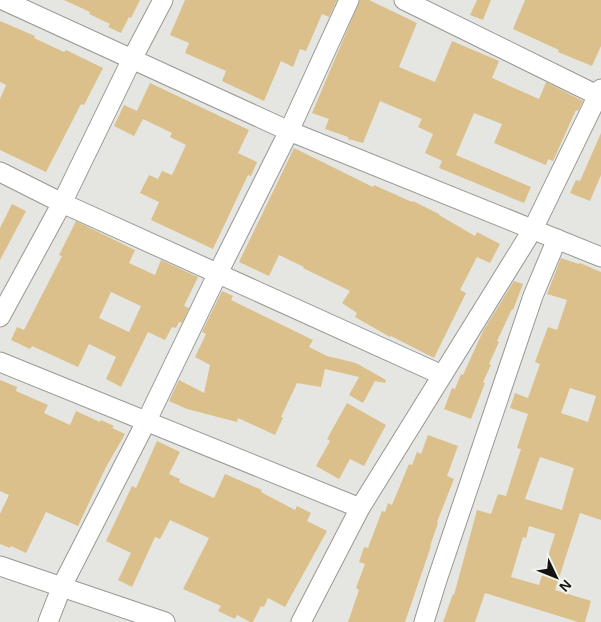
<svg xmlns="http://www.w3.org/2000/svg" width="601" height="622" font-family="Helvetica,sans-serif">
<rect width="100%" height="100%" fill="#e5e6e1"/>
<g fill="#dbc08b" fill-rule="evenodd">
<polygon points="64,0 140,0 131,18 129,17 121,33 108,27 110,24 89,14 90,12"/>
<polygon points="185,0 337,0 329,17 322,14 306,51 300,49 293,67 281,61 264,101 222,81 226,71 185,53 189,43 170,35"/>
<polygon points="360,0 369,0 417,23 399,67 435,82 452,41 499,61 492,78 539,99 546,82 583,101 578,111 576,110 553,161 548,159 546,165 494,143 502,124 474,113 456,155 531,187 524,203 439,168 442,161 425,153 433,134 418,127 422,119 380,101 363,143 348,139 348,137 325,129 329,119 312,113"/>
<polygon points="477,0 491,0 483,20 470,15"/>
<polygon points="525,0 601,0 601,46 592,66 558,52 559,50 513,29"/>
<polygon points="0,21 35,36 34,38 64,52 66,50 103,68 84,105 81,104 46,172 0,150 0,99 6,85 0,82"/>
<polygon points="150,83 249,130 238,153 257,162 251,176 248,175 213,249 151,220 159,202 140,193 149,175 158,179 162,171 172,175 186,145 170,137 172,133 143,119 134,136 114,126 124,105 137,111"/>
<polygon points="601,133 601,175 590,201 570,193 576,180 580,181"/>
<polygon points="294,148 373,187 374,185 412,202 413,201 439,214 439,215 475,236 477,232 500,244 490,263 477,257 460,290 466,293 434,358 391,336 390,337 355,317 357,313 342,303 350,291 303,268 304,267 279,255 269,276 239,262"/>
<polygon points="12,204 26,211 0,260 0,228"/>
<path d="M 76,221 L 135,250 L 129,263 L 155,275 L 161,260 L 198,277 L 184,306 L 189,308 L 182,323 L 179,322 L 176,328 L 172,327 L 165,340 L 148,332 L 121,387 L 106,379 L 116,357 L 89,344 L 78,367 L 32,346 L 30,349 L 11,340 L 17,327 L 24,330 L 62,256 L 59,255 ZM 111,292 L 141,306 L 129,332 L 99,318 Z"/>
<path d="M 561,258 L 579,264 L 580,263 L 601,272 L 601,520 L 580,513 L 555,590 L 591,601 L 585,622 L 578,622 L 485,593 L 475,622 L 443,622 L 453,594 L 454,595 L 477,510 L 491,514 L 498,494 L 506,496 L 511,480 L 521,449 L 517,448 L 528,414 L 510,408 L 515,393 L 528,398 L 540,364 L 535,362 L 548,327 L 557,330 L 567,300 L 547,294 ZM 570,388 L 596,396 L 588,422 L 561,413 ZM 540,457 L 574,468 L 562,510 L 525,499 ZM 529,526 L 555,534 L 539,585 L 511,577 L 523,537 L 526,538 Z"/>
<polygon points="514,281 523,284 513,310 512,309 497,341 499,342 489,364 491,365 483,382 485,383 471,419 444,409 452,388 455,389 461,374 463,375 483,331"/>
<polygon points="222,291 233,296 231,300 313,340 309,347 327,356 356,363 386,380 385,383 375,381 363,403 349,395 359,377 325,369 321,387 297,383 281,417 283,418 275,435 238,418 237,422 187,409 169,401 179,380 204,393 210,365 195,357 206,334 202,332"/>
<polygon points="0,380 17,387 16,391 48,405 44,413 70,425 76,411 100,422 101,420 114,426 112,428 125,434 106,467 78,526 46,512 26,553 11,546 10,548 0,544 0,514 9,495 0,491"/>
<polygon points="347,403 386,425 364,466 350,459 339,479 316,466 330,441 327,439"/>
<polygon points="428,435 458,446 447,476 454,479 437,522 438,523 430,546 431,546 405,622 348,622 359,590 356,588 365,564 359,562 364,547 368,548 382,511 385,512 388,503 392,505 409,464 412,465 417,452 421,454"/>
<polygon points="157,441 180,452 169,474 180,479 179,482 214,498 225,474 262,490 261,492 295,510 297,506 311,513 307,521 327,531 285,607 268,598 264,607 261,606 253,622 250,622 237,615 235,619 218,611 221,606 183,589 209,538 170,520 160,539 155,537 132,587 118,580 131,553 106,541 132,486 136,488"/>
</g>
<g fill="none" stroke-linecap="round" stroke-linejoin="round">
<defs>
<g id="minor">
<polyline points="3,0 289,131 601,257"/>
<polyline points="404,0 601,97"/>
<polyline points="0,172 62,203 442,375"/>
<polyline points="0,317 62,203 132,59 163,0"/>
<polyline points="0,362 360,508"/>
<polyline points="0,566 165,622"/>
<polyline points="48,622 62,586 147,420 218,273 289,131 349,0"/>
<polyline points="301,622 360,508 533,229 601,89"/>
<polyline points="424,622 437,580 533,296 557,239"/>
</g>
</defs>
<use href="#minor" stroke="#979793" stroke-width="21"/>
<use href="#minor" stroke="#fff" stroke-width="19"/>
</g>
<g transform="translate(556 577) rotate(133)" stroke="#f3f3ee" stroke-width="4" paint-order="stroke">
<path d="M0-4L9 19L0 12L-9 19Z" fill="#131311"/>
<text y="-8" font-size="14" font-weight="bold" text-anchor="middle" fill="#131311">N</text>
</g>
</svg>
